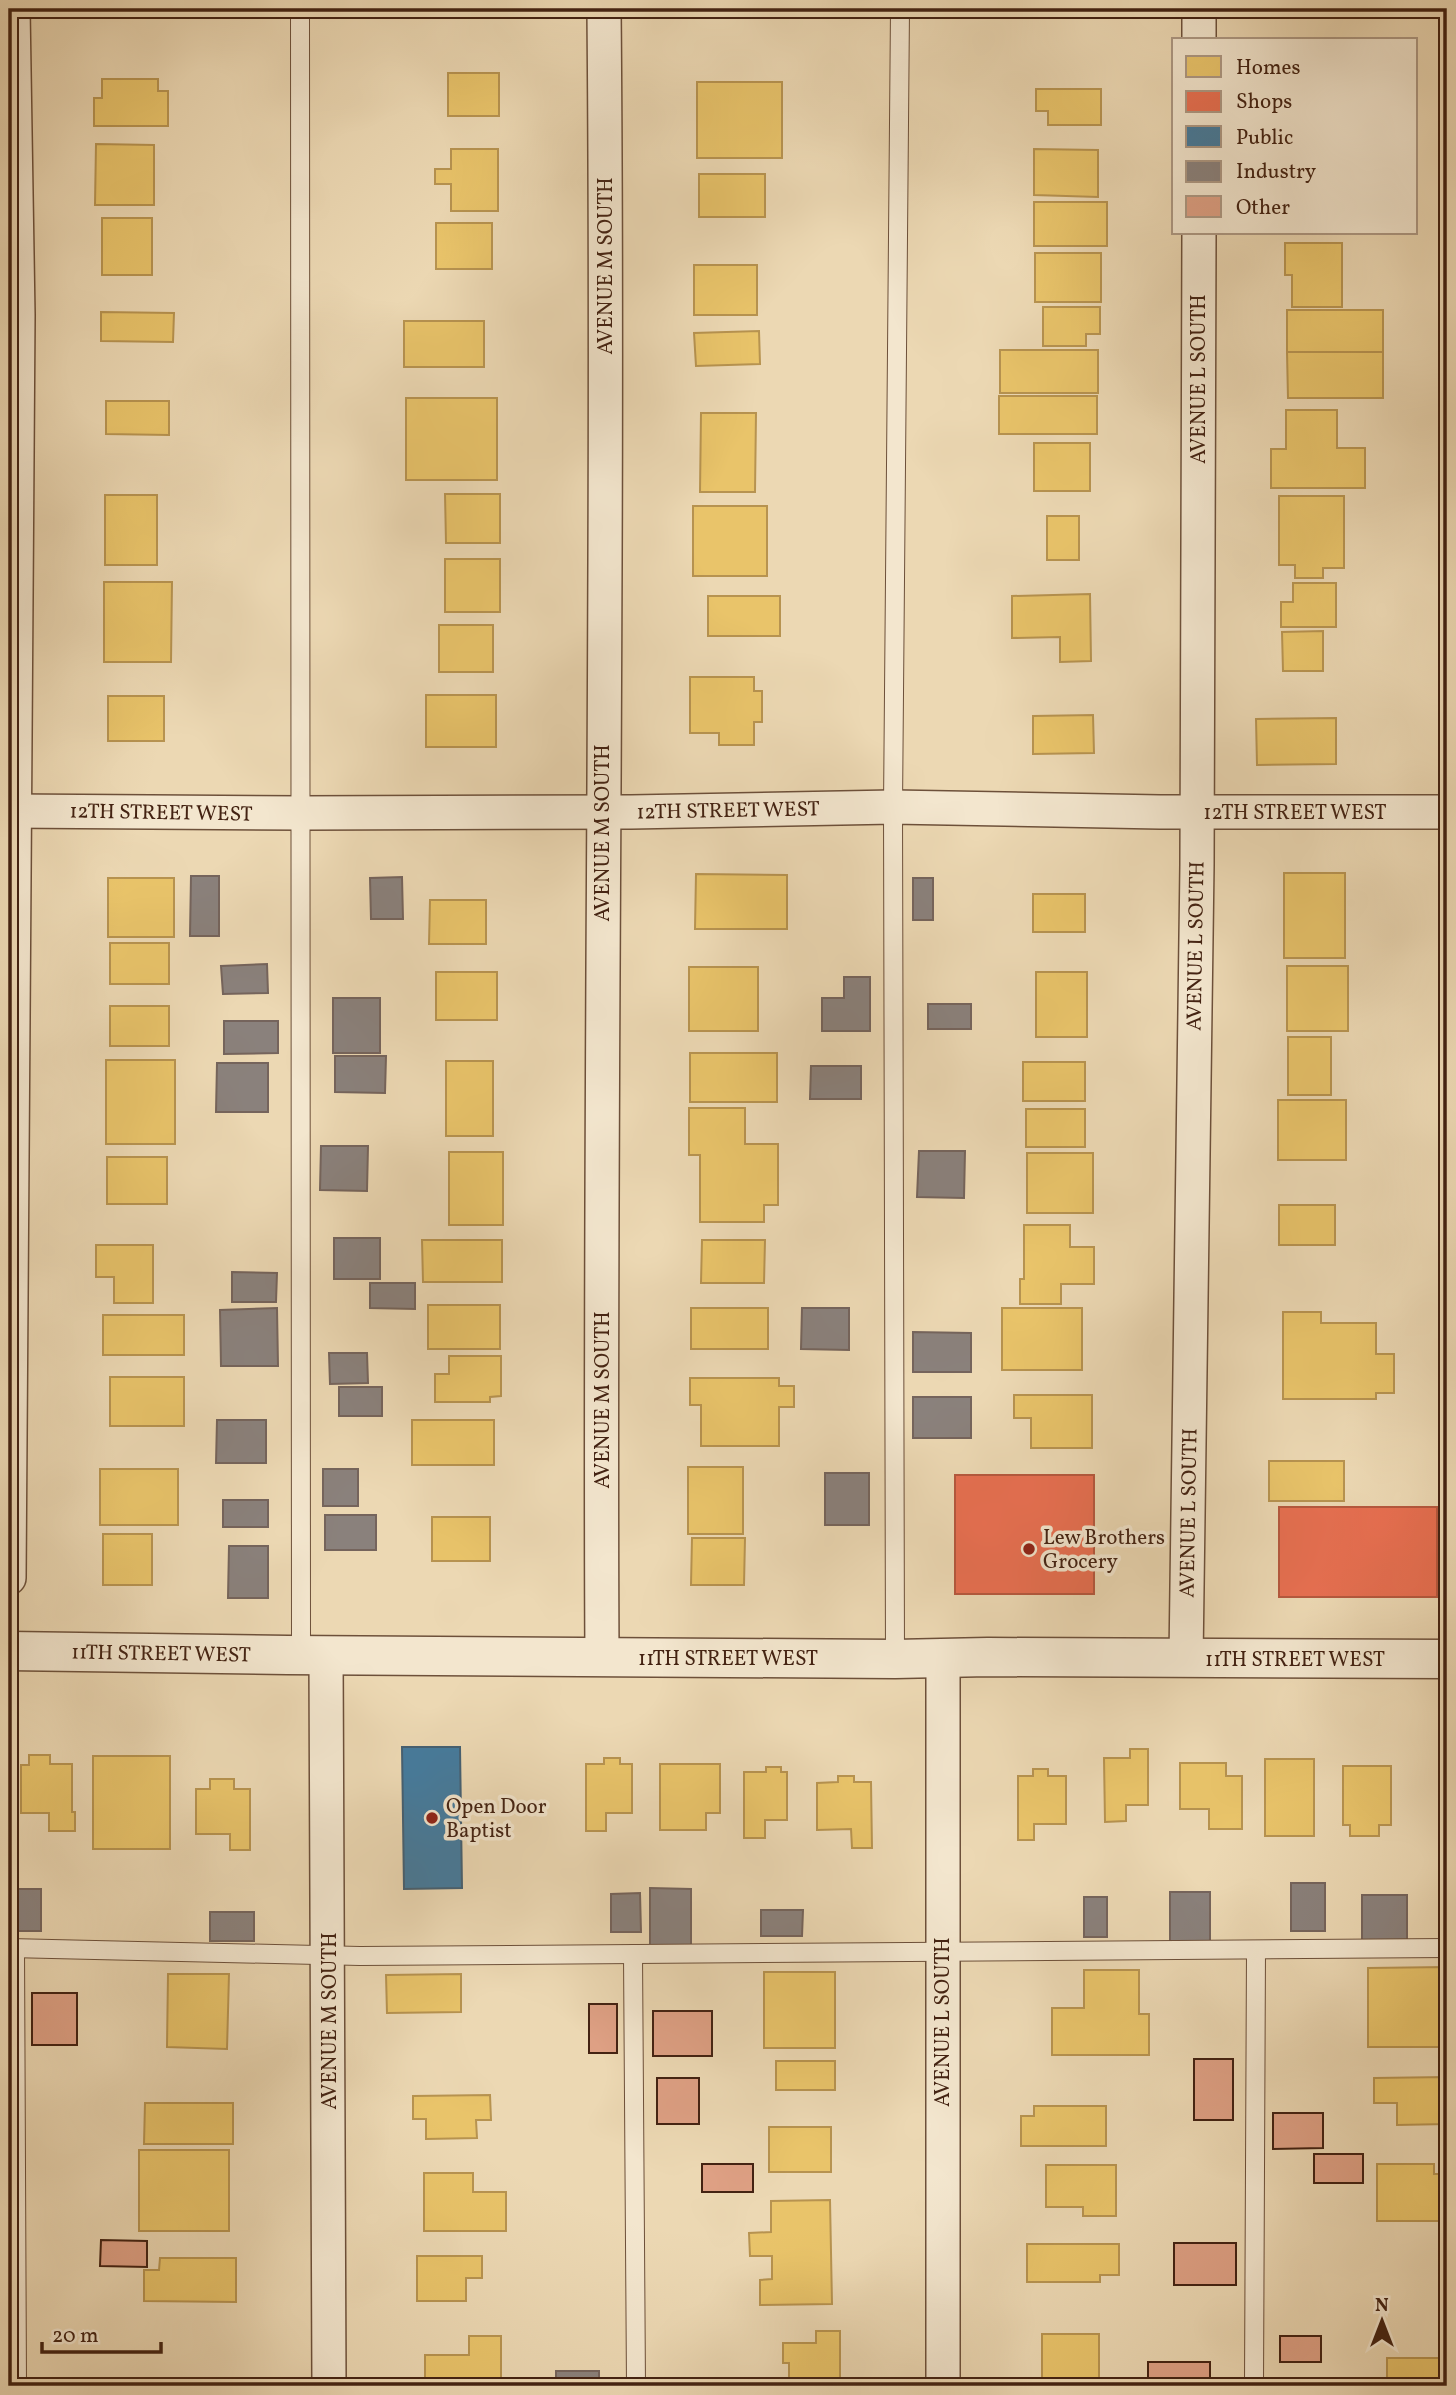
<svg xmlns="http://www.w3.org/2000/svg" width="1456" height="2395" font-family="Vollkorn,serif">
<rect width="100%" height="100%" fill="#ecd8b3"/>
<filter id="stains"><feTurbulence type="fractalNoise" baseFrequency=".00286" numOctaves="4"/><feColorMatrix values="0 0 0 0 .2 0 0 0 0 .09 0 0 0 0 .02 0 0 0 .5 -.17"/></filter>
<radialGradient id="worn" r=".72"><stop offset=".6" stop-color="#630" stop-opacity="0"/><stop offset="1" stop-color="#630" stop-opacity=".3"/></radialGradient>
<g fill="#e9c46a" stroke="#b79350" stroke-width="2">
<rect x="448" y="73" width="51" height="43"/>
<polygon points="102,79 158,79 158,91 168,91 168,126 94,126 94,98 102,98"/>
<rect x="697" y="82" width="85" height="76"/>
<polygon points="1036,89 1101,89 1101,125 1048,125 1048,111 1036,111"/>
<polygon points="96,144 154,145 154,205 95,205"/>
<polygon points="451,149 498,149 498,211 451,211 451,184 435,184 435,169 451,169"/>
<polygon points="1034,149 1098,150 1098,197 1034,195"/>
<rect x="699" y="174" width="66" height="43"/>
<rect x="1034" y="202" width="73" height="44"/>
<rect x="102" y="218" width="50" height="57"/>
<rect x="436" y="223" width="56" height="46"/>
<polygon points="1285,243 1342,243 1342,307 1292,307 1292,275 1285,275"/>
<rect x="1035" y="253" width="66" height="49"/>
<rect x="694" y="265" width="63" height="50"/>
<polygon points="1043,307 1100,307 1100,334 1086,334 1086,346 1043,346"/>
<rect x="1287" y="310" width="96" height="42"/>
<polygon points="101,312 174,313 173,342 101,341"/>
<rect x="404" y="321" width="80" height="46"/>
<polygon points="759,331 760,364 696,366 694,333"/>
<rect x="1000" y="350" width="98" height="43"/>
<polygon points="1287,352 1383,352 1383,398 1288,398"/>
<rect x="999" y="396" width="98" height="38"/>
<rect x="406" y="398" width="91" height="82"/>
<polygon points="106,401 169,401 169,435 106,434"/>
<polygon points="1286,410 1337,410 1337,448 1365,448 1365,488 1271,488 1271,449 1286,449"/>
<polygon points="701,413 756,413 755,492 700,492"/>
<rect x="1034" y="443" width="56" height="48"/>
<polygon points="445,494 500,494 500,543 446,543"/>
<rect x="105" y="495" width="52" height="70"/>
<polygon points="1279,496 1344,496 1344,568 1323,568 1323,578 1295,578 1295,565 1279,565"/>
<rect x="693" y="506" width="74" height="70"/>
<rect x="1047" y="516" width="32" height="44"/>
<rect x="445" y="559" width="55" height="53"/>
<polygon points="104,582 172,582 171,662 104,662"/>
<polygon points="1293,583 1336,583 1336,627 1281,627 1281,602 1293,602"/>
<polygon points="1090,594 1091,661 1060,662 1060,637 1012,638 1012,596"/>
<rect x="708" y="596" width="72" height="40"/>
<rect x="439" y="625" width="54" height="47"/>
<polygon points="1323,631 1323,671 1283,671 1282,632"/>
<polygon points="690,677 754,677 754,691 762,691 762,722 754,722 754,745 719,745 719,733 690,733"/>
<rect x="426" y="695" width="70" height="52"/>
<rect x="108" y="696" width="56" height="45"/>
<polygon points="1093,715 1094,753 1033,754 1033,716"/>
<polygon points="1336,718 1336,764 1257,765 1256,719"/>
<rect x="1284" y="873" width="61" height="85"/>
<polygon points="696,874 787,875 787,929 695,929"/>
<rect x="108" y="878" width="66" height="59"/>
<rect x="1033" y="894" width="52" height="38"/>
<polygon points="430,900 486,900 486,944 429,944"/>
<rect x="110" y="943" width="59" height="41"/>
<rect x="1287" y="966" width="61" height="65"/>
<rect x="689" y="967" width="69" height="64"/>
<rect x="436" y="972" width="61" height="48"/>
<rect x="1036" y="972" width="51" height="65"/>
<rect x="110" y="1006" width="59" height="40"/>
<rect x="1288" y="1037" width="43" height="58"/>
<rect x="690" y="1053" width="87" height="49"/>
<rect x="106" y="1060" width="69" height="84"/>
<rect x="446" y="1061" width="47" height="75"/>
<rect x="1023" y="1062" width="62" height="39"/>
<rect x="1278" y="1100" width="68" height="60"/>
<polygon points="689,1108 745,1108 745,1144 778,1144 778,1205 764,1205 764,1222 700,1222 700,1155 689,1155"/>
<rect x="1026" y="1109" width="59" height="38"/>
<rect x="449" y="1152" width="54" height="73"/>
<rect x="1027" y="1153" width="66" height="60"/>
<rect x="107" y="1157" width="60" height="47"/>
<rect x="1279" y="1205" width="56" height="40"/>
<polygon points="1024,1225 1070,1225 1070,1247 1094,1247 1094,1284 1061,1284 1061,1304 1020,1304 1020,1279 1024,1279"/>
<polygon points="422,1240 502,1240 502,1282 423,1282"/>
<polygon points="702,1240 765,1240 764,1283 701,1283"/>
<polygon points="96,1245 153,1245 153,1303 114,1303 114,1277 96,1277"/>
<rect x="428" y="1305" width="72" height="44"/>
<rect x="691" y="1308" width="77" height="41"/>
<rect x="1002" y="1308" width="80" height="62"/>
<polygon points="1283,1312 1321,1312 1321,1323 1376,1323 1376,1354 1394,1354 1394,1393 1376,1393 1376,1399 1283,1399"/>
<rect x="103" y="1315" width="81" height="40"/>
<polygon points="449,1356 501,1356 501,1396 490,1397 490,1402 435,1402 435,1374 449,1374"/>
<rect x="110" y="1377" width="74" height="49"/>
<polygon points="690,1378 779,1378 779,1386 794,1386 794,1407 779,1407 779,1446 701,1446 701,1405 690,1405"/>
<polygon points="1014,1395 1092,1395 1092,1448 1031,1448 1031,1418 1014,1418"/>
<rect x="412" y="1420" width="82" height="45"/>
<rect x="1269" y="1461" width="75" height="40"/>
<rect x="688" y="1467" width="55" height="67"/>
<rect x="100" y="1469" width="78" height="56"/>
<rect x="432" y="1517" width="58" height="44"/>
<rect x="103" y="1534" width="49" height="51"/>
<polygon points="692,1538 745,1538 744,1585 691,1585"/>
<polygon points="1130,1749 1148,1749 1148,1805 1126,1805 1126,1821 1105,1822 1104,1758 1130,1758"/>
<polygon points="29,1755 50,1755 50,1764 72,1764 72,1812 75,1812 75,1831 49,1831 49,1813 21,1813 21,1765 29,1765"/>
<rect x="93" y="1756" width="77" height="93"/>
<polygon points="604,1758 620,1758 620,1764 632,1764 632,1813 606,1813 606,1831 586,1831 586,1764 604,1764"/>
<rect x="1265" y="1759" width="49" height="77"/>
<polygon points="1180,1763 1226,1763 1226,1776 1242,1776 1242,1829 1209,1829 1209,1809 1180,1809"/>
<polygon points="660,1764 720,1764 720,1813 706,1813 706,1830 660,1830"/>
<polygon points="1343,1766 1391,1766 1391,1825 1379,1825 1379,1836 1350,1836 1350,1825 1343,1825"/>
<polygon points="766,1767 781,1767 781,1772 787,1772 787,1820 765,1820 765,1838 744,1838 744,1772 766,1772"/>
<polygon points="1033,1769 1048,1769 1048,1776 1066,1776 1066,1824 1034,1824 1034,1840 1018,1840 1018,1776 1033,1776"/>
<polygon points="838,1776 854,1776 854,1782 871,1782 872,1848 852,1848 851,1829 817,1830 817,1783 838,1782"/>
<polygon points="210,1779 234,1779 234,1789 250,1789 250,1850 230,1850 230,1834 196,1834 196,1789 210,1789"/>
<polygon points="1447,1967 1447,2047 1368,2047 1368,1968"/>
<polygon points="1084,1970 1139,1970 1139,2014 1149,2014 1149,2055 1052,2055 1052,2008 1084,2008"/>
<rect x="764" y="1972" width="71" height="76"/>
<polygon points="168,1974 229,1974 227,2049 167,2047"/>
<polygon points="461,1974 461,2012 387,2013 386,1975"/>
<rect x="776" y="2061" width="59" height="29"/>
<polygon points="1447,2077 1447,2124 1397,2125 1397,2103 1374,2103 1374,2078"/>
<polygon points="490,2095 491,2120 476,2120 477,2138 426,2139 426,2119 413,2119 413,2096"/>
<polygon points="145,2103 233,2103 233,2144 144,2144"/>
<polygon points="1034,2106 1106,2106 1106,2146 1021,2146 1021,2116 1034,2116"/>
<rect x="769" y="2127" width="62" height="45"/>
<rect x="139" y="2150" width="90" height="81"/>
<polygon points="1377,2164 1434,2164 1434,2174 1447,2174 1447,2221 1377,2221"/>
<polygon points="1046,2165 1116,2165 1116,2216 1083,2216 1083,2207 1046,2207"/>
<polygon points="424,2173 473,2173 473,2192 506,2192 506,2231 424,2231"/>
<polygon points="830,2200 832,2304 760,2305 760,2280 772,2279 772,2256 750,2256 749,2233 771,2232 771,2201"/>
<polygon points="1027,2244 1119,2244 1119,2275 1100,2275 1100,2282 1027,2282"/>
<polygon points="417,2256 482,2256 482,2278 466,2278 466,2301 417,2301"/>
<polygon points="160,2258 236,2258 236,2302 144,2301 144,2270 159,2270"/>
<polygon points="816,2331 840,2331 840,2385 789,2385 789,2363 783,2363 783,2343 816,2343"/>
<rect x="1042" y="2334" width="57" height="52"/>
<polygon points="469,2336 501,2336 501,2386 425,2386 425,2355 469,2355"/>
<polygon points="1387,2358 1447,2358 1447,2386 1403,2386 1403,2380 1387,2380"/>
<rect x="157" y="2381" width="84" height="5"/>
</g>
<g fill="#e76f51" stroke="#b6583e" stroke-width="2">
<rect x="955" y="1475" width="139" height="119"/>
<rect x="1279" y="1507" width="158" height="90"/>
</g>
<polygon fill="#457b9d" stroke="#446073" stroke-width="2" points="402,1747 460,1747 462,1888 404,1889"/>
<g fill="#8a817c" stroke="#75645c" stroke-width="2">
<polygon points="191,876 219,876 219,936 190,936"/>
<polygon points="402,877 403,919 371,919 370,878"/>
<rect x="913" y="878" width="20" height="42"/>
<polygon points="267,964 268,993 223,994 221,966"/>
<polygon points="844,977 870,977 870,1031 822,1031 822,998 844,998"/>
<rect x="333" y="998" width="47" height="55"/>
<rect x="928" y="1004" width="43" height="25"/>
<polygon points="224,1021 278,1021 278,1053 224,1054"/>
<polygon points="335,1056 386,1056 385,1093 335,1092"/>
<polygon points="217,1063 268,1063 268,1112 216,1112"/>
<polygon points="811,1066 861,1066 861,1099 810,1099"/>
<polygon points="321,1146 368,1146 367,1191 320,1190"/>
<polygon points="919,1151 965,1151 964,1198 917,1197"/>
<rect x="334" y="1238" width="46" height="41"/>
<polygon points="232,1272 277,1273 276,1302 232,1302"/>
<polygon points="370,1283 415,1283 415,1309 370,1308"/>
<polygon points="277,1308 278,1366 221,1366 220,1310"/>
<polygon points="802,1308 849,1308 849,1350 801,1349"/>
<polygon points="913,1332 971,1333 971,1372 913,1372"/>
<polygon points="329,1353 367,1353 368,1383 330,1384"/>
<rect x="339" y="1387" width="43" height="29"/>
<rect x="913" y="1397" width="58" height="41"/>
<polygon points="217,1420 266,1420 266,1463 216,1463"/>
<rect x="323" y="1469" width="35" height="37"/>
<rect x="825" y="1473" width="44" height="52"/>
<rect x="223" y="1500" width="45" height="27"/>
<rect x="325" y="1515" width="51" height="35"/>
<polygon points="229,1546 268,1546 268,1598 228,1598"/>
<rect x="1291" y="1883" width="34" height="48"/>
<polygon points="650,1888 691,1889 691,1948 650,1947"/>
<rect x="15" y="1889" width="26" height="42"/>
<rect x="1170" y="1892" width="40" height="49"/>
<polygon points="640,1893 641,1932 611,1932 611,1894"/>
<rect x="1362" y="1895" width="45" height="47"/>
<rect x="1084" y="1897" width="23" height="40"/>
<polygon points="761,1910 803,1910 802,1936 761,1936"/>
<rect x="210" y="1912" width="44" height="29"/>
<rect x="556" y="2371" width="43" height="15"/>
</g>
<g fill="#dea084" stroke="#432212" stroke-width="2">
<rect x="32" y="1993" width="45" height="52"/>
<rect x="589" y="2004" width="28" height="49"/>
<rect x="653" y="2011" width="59" height="45"/>
<rect x="1194" y="2059" width="39" height="61"/>
<rect x="657" y="2078" width="42" height="46"/>
<polygon points="1273,2113 1323,2113 1323,2148 1273,2149"/>
<rect x="1314" y="2154" width="49" height="29"/>
<rect x="702" y="2164" width="51" height="28"/>
<polygon points="101,2240 147,2241 147,2267 100,2266"/>
<rect x="1174" y="2243" width="62" height="42"/>
<rect x="1280" y="2336" width="41" height="26"/>
<rect x="1148" y="2362" width="62" height="24"/>
</g>
<g fill="none" stroke-linecap="round" stroke-linejoin="round">
<defs>
<g id="service">
<polyline points="300,9 301,1655"/>
<polyline points="895,1659 893,807 900,9"/>
<polyline points="9,1948 360,1956 1447,1948"/>
<polyline points="15,1948 17,2386"/>
<polyline points="633,1954 636,2386"/>
<polyline points="1254,2386 1256,1951"/>
</g>
<g id="minor">
<polyline points="1199,9 1199,40"/>
<polyline points="9,811 302,813 631,812 893,807 1160,812 1447,812"/>
<polyline points="9,1578 18,315 13,9"/>
<polyline points="326,1655 329,2386"/>
<path d="M 602,1657 C 599,1108 609,558 604,9"/>
<polyline points="943,1658 943,2386"/>
<polyline points="1186,1659 1197,865 1199,233"/>
</g>
<polyline id="tertiary" points="9,1651 288,1655 895,1659 988,1657 1447,1659"/>
</defs>
<use href="#service" stroke="#6d503a" stroke-width="20"/>
<use href="#minor" stroke="#6d503a" stroke-width="36"/>
<use href="#tertiary" stroke="#6d503a" stroke-width="41"/>
<use href="#service" stroke="#f3e6ce" stroke-width="18"/>
<use href="#minor" stroke="#f3e6ce" stroke-width="33"/>
<use href="#tertiary" stroke="#f3e6ce" stroke-width="38"/>
</g>
<g fill="#8f2418" stroke="#f3e6ce" stroke-width="2.5">
<circle cx="1029" cy="1549" r="7"/>
<circle cx="432" cy="1818" r="7"/>
</g>
<g text-anchor="middle" stroke-width="7" stroke-linejoin="round" paint-order="stroke">
<g font-size="21" fill="#432212" stroke="#f3e6ce">
<text transform="translate(605 266) rotate(-90)" y="7">AVENUE M SOUTH</text>
<text transform="translate(1198 379) rotate(-90)" y="7">AVENUE L SOUTH</text>
<text transform="translate(728 810) rotate(-1)" y="7">12TH STREET WEST</text>
<text transform="translate(161 812) rotate(1)" y="7">12TH STREET WEST</text>
<text x="1295" y="819">12TH STREET WEST</text>
<text transform="translate(602 833) rotate(-90)" y="7">AVENUE M SOUTH</text>
<text transform="translate(1195 946) rotate(-89)" y="7">AVENUE L SOUTH</text>
<text transform="translate(602 1400) rotate(-90)" y="7">AVENUE M SOUTH</text>
<text transform="translate(1188 1513) rotate(-89)" y="7">AVENUE L SOUTH</text>
<text transform="translate(161 1653) rotate(1)" y="7">11TH STREET WEST</text>
<text x="728" y="1665">11TH STREET WEST</text>
<text x="1295" y="1666">11TH STREET WEST</text>
<text transform="translate(329 2021) rotate(-90)" y="7">AVENUE M SOUTH</text>
<text transform="translate(942 2022) rotate(-90)" y="7">AVENUE L SOUTH</text>
</g>
<g font-size="21" fill="#432212" stroke="#f3e6ce" text-anchor="start">
<text x="1043" y="1544">Lew Brothers<tspan x="1043" dy="24">Grocery</tspan></text>
<text x="446" y="1813">Open Door<tspan x="446" dy="24">Baptist</tspan></text>
</g>
</g>
<rect width="1456" height="2395" fill="none" stroke="#ecd8b3" stroke-width="35"/>
<rect x="10" y="10" width="1435" height="2374" fill="none" stroke="#432212" stroke-width="3.5"/>
<rect x="18" y="18" width="1421" height="2360" fill="none" stroke="#432212" stroke-width="2"/>
<rect x="1172" y="38" width="245" height="196" fill="#f3e6ce" stroke="#ad9883" stroke-width="2"/>
<rect x="1186" y="56" width="35" height="21" fill="#e9c46a" stroke="#ad9883" stroke-width="2"/>
<text x="1236" y="74" font-size="21" fill="#432212">Homes</text>
<rect x="1186" y="91" width="35" height="21" fill="#e76f51" stroke="#ad9883" stroke-width="2"/>
<text x="1236" y="108" font-size="21" fill="#432212">Shops</text>
<rect x="1186" y="126" width="35" height="21" fill="#457b9d" stroke="#ad9883" stroke-width="2"/>
<text x="1236" y="144" font-size="21" fill="#432212">Public</text>
<rect x="1186" y="161" width="35" height="21" fill="#8a817c" stroke="#ad9883" stroke-width="2"/>
<text x="1236" y="178" font-size="21" fill="#432212">Industry</text>
<rect x="1186" y="196" width="35" height="21" fill="#dea084" stroke="#ad9883" stroke-width="2"/>
<text x="1236" y="214" font-size="21" fill="#432212">Other</text>
<g transform="translate(1382 2321)" stroke="#f3e6ce" stroke-width="5" paint-order="stroke">
<path d="M0-5L12 26L0 18L-12 26Z" fill="#432212"/>
<text y="-10" font-size="19" font-weight="bold" text-anchor="middle" fill="#432212">N</text>
</g>
<path d="M42 2342v10h119v-10" fill="none" stroke="#432212" stroke-width="3.5"/>
<text x="52" y="2342" font-size="21" fill="#432212" stroke="#f3e6ce" stroke-width="5" paint-order="stroke">20 m</text>
<rect width="100%" height="100%" filter="url(#stains)"/>
<rect width="100%" height="100%" fill="url(#worn)"/>
</svg>
